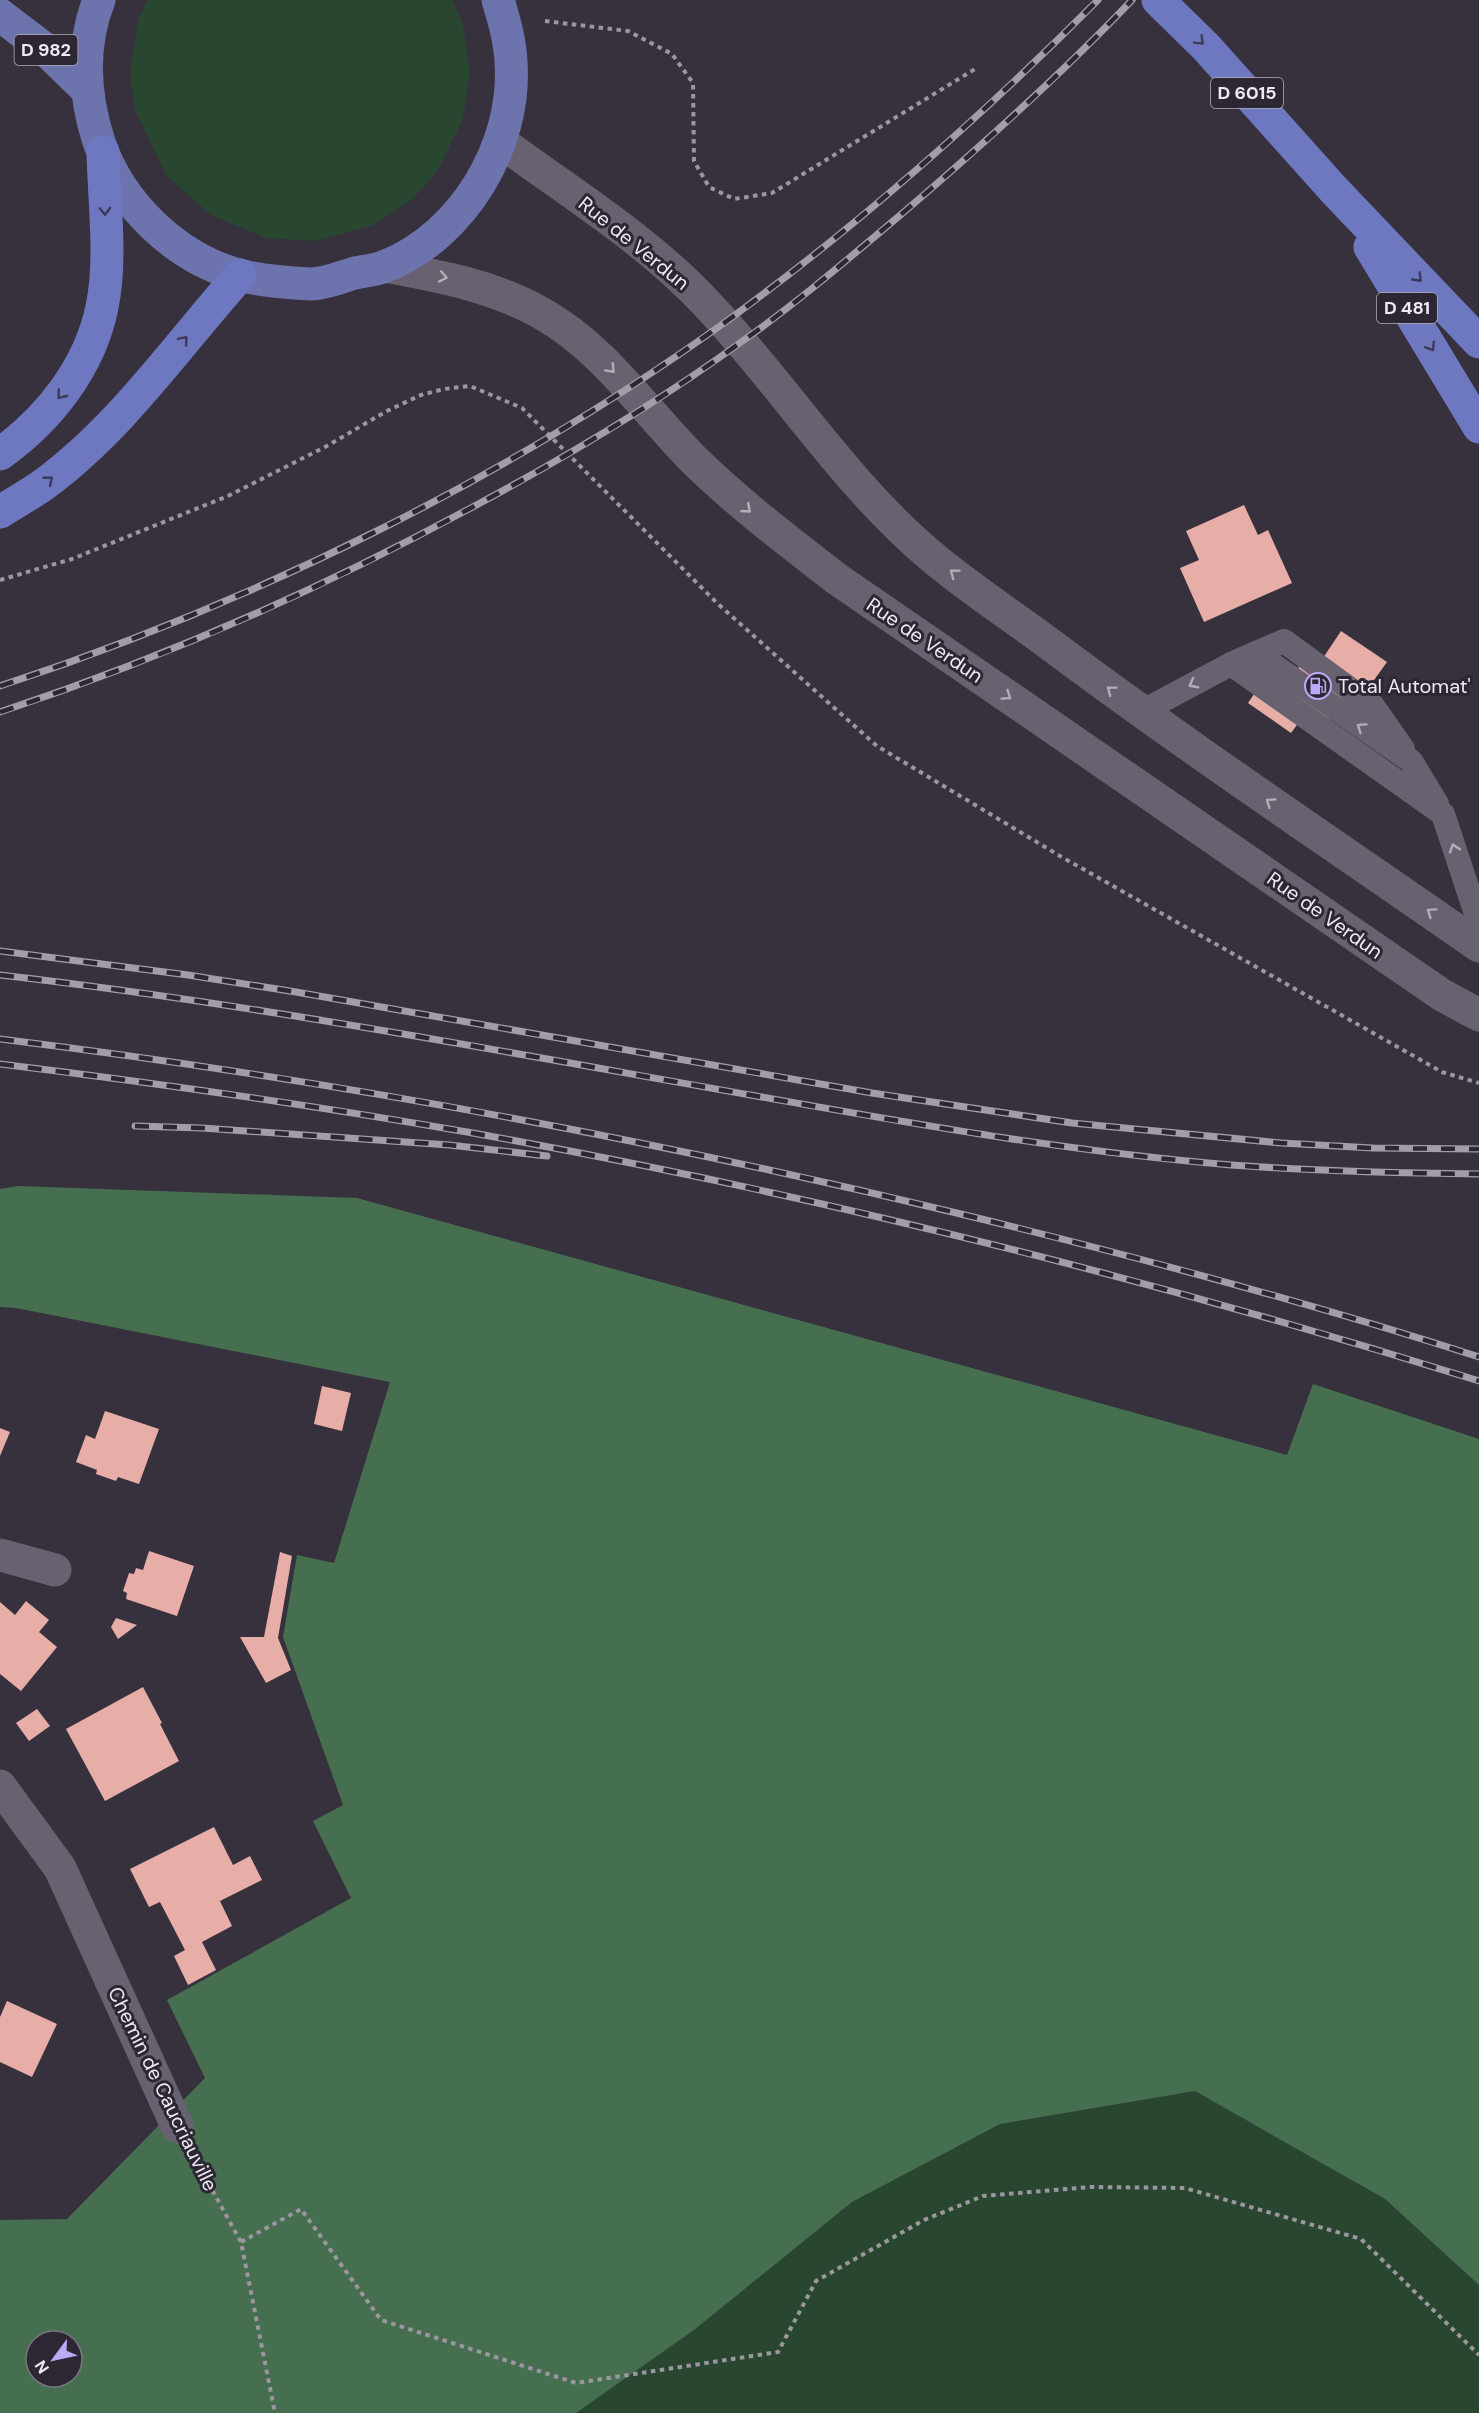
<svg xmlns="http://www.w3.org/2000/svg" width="1479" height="2413" font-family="'DM Sans',sans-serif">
<rect width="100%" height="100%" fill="#37313e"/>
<g fill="#294730">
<polygon points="148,0 452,0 463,24 470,72 463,119 438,170 413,199 374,225 316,241 266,238 211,215 166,175 135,110 130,74 138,19"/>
<polygon points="1195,2091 1385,2199 1479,2285 1479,2413 576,2413 694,2330 852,2202 1000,2124"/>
</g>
<path fill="#466f50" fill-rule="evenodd" d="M 18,1186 L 357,1198 L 1287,1455 L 1313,1384 L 1479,1439 L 1479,2285 L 1385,2199 L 1195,2091 L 1000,2124 L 852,2202 L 694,2330 L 576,2413 L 0,2413 L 0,2220 L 67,2219 L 205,2078 L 167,2000 L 351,1898 L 313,1821 L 343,1805 L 283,1637 L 297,1555 L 334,1563 L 390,1382 L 16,1308 L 0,1307 L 0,1189 ZM 36,2341 L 72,2341 L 72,2377 L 36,2377 Z"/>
<g fill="#e7aea7">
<polygon points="1244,505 1258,535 1268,530 1292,583 1204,622 1180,568 1199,560 1186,531"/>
<polygon points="1341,631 1387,662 1359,701 1348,693 1329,720 1310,707 1291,733 1248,703 1273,666 1292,677 1311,649 1323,658"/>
<polygon points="322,1386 351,1393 342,1431 314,1424"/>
<polygon points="105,1411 159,1429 139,1484 118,1477 116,1481 96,1474 97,1470 76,1462 86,1435 95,1439"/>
<polygon points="0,1428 10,1432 0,1456"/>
<polygon points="149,1551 194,1566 177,1616 126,1599 127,1593 123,1591 129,1573 134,1574 136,1568 143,1570"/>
<polygon points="280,1552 292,1556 278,1638 291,1670 266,1683 240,1637 264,1637"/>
<polygon points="26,1601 49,1620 39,1632 57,1647 21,1691 0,1674 0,1602 15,1615"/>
<polygon points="116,1618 137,1625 118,1639 111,1627"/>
<polygon points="143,1687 162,1723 160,1724 179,1761 105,1801 66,1729"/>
<polygon points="37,1709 50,1726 29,1741 16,1723"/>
<polygon points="214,1827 233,1865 250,1856 262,1880 220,1901 232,1926 202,1942 216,1970 188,1985 174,1956 185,1950 160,1902 149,1907 130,1869"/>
<polygon points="7,2001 57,2024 32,2077 0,2062 0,2017"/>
</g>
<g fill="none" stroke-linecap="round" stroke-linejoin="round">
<g stroke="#9b96a0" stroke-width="4" stroke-dasharray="4.5 4.5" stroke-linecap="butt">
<polyline points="545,21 628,31 672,54 693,83 694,161 709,187 734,199 772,193 975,69"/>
<polyline points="0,580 72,559 228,496 325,447 387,411 421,395 444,389 470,386 522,408 718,604 877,746 1060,856 1442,1072 1479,1083"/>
<polyline points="195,2159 241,2242 275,2413"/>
<polyline points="241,2242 301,2209 381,2320 576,2383 778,2352 816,2281 924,2220 983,2196 1091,2187 1185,2188 1361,2239 1479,2355"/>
</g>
<g stroke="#686270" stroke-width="24">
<polyline points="1256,653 1284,641 1373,706 1403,749"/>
<polyline points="1231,664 1256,653 1411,761 1437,804"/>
<polyline points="1141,712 1231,664 1443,814 1479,923"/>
</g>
<g stroke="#686270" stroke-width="33">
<polyline points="0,1555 55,1570"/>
<polyline points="0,1786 60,1868 177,2126"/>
</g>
<g stroke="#686270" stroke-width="33">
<path d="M 500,141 C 570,193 646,239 706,303 C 784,385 844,483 931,556 C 970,589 1014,617 1055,648 C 1193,751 1337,847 1479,946"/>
<path d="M 385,266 C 438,276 494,286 541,313 C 604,348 644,410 694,460 C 739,504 788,541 837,579 L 1442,995 L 1479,1015"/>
</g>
<g stroke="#6d73ac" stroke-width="33">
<path d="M 99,0 C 81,46 84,96 99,142 C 120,204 176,258 239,275 C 257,280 292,283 311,284 C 325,284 341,277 355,273 C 365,271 376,270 386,266 C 463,235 517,145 511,62 C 510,40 504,20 498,0"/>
<polyline points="0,15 46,50 87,90"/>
</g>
<g stroke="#6e78c0" stroke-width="33">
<polyline points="1158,0 1206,47 1334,190 1479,342"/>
<polyline points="1370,247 1479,427"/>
<path d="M 0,454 C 49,419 90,367 102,307 C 112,260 104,201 103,152"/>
<path d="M 0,512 C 14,503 29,495 43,485 C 120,429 177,346 240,275"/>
</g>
<defs>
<g id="rail">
<path d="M 0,686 C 256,602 512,476 731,318 C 861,223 984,114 1098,0"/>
<path d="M 0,712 C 164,658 315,592 467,510 C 563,459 656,404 744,340 C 798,302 848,259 898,217 C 979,148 1059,77 1132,0"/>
<polyline points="0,951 188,975 296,992 872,1093 1072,1123 1281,1143 1373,1148 1479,1149"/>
<path d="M 0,975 C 254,1004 505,1052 756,1096 C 914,1124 1072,1152 1231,1165 C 1314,1171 1396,1173 1479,1174"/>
<path d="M 0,1039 C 325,1079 647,1138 965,1215 C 1138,1257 1310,1303 1479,1357"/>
<path d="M 0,1064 C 156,1083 312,1105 467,1132 C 809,1193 1148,1278 1479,1381"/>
<polyline points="135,1126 202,1128 449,1145 547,1156"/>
</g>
</defs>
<use href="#rail" stroke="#a29da7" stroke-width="7"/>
<use href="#rail" stroke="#2d2733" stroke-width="4.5" stroke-dasharray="14" stroke-linecap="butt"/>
</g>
<defs><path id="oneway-chevron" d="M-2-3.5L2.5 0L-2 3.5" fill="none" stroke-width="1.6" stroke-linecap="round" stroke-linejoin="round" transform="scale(1.5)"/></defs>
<g stroke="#3d3b56">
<use href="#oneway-chevron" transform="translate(1200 41) rotate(45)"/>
<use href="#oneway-chevron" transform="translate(105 211) rotate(88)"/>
<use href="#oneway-chevron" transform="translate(1418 278) rotate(46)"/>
<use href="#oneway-chevron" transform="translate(184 340) rotate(-50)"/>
<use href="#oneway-chevron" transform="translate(1431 347) rotate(58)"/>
<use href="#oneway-chevron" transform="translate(61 395) rotate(129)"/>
<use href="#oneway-chevron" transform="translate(49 480) rotate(-39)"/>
</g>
<g stroke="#b2adb8">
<use href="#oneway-chevron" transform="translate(443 277) rotate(11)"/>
<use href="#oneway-chevron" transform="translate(611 369) rotate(47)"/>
<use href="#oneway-chevron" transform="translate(747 509) rotate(41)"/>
<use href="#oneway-chevron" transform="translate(954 573) rotate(-143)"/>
<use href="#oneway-chevron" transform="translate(1193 684) rotate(152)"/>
<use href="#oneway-chevron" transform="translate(1111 690) rotate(-143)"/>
<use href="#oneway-chevron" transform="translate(1007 696) rotate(35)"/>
<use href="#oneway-chevron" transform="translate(1361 727) rotate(-145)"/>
<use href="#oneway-chevron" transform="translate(1270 802) rotate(-145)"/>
<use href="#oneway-chevron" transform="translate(1454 848) rotate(-108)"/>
<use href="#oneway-chevron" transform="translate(1431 912) rotate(-145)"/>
</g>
<defs>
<symbol id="fuel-ring" viewBox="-11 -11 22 22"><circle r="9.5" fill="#2d2733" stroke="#bda9f5" stroke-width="1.5"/><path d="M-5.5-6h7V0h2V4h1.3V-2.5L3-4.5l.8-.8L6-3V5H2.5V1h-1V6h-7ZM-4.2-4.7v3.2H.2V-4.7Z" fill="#bda9f5"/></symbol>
</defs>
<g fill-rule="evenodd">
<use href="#fuel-ring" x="1303" y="671" width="30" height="30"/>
</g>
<g text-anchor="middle" stroke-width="6" stroke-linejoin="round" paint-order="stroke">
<g fill="#2d2733" stroke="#b4b0b9" stroke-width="1.5">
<rect x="14.5" y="35" width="63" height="30" rx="4.5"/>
<rect x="1211" y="78" width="72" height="30" rx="4.5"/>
<rect x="1377" y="293" width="60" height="30" rx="4.5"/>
</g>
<g font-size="18" font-weight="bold" fill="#eeeaf3">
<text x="46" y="56">D 982</text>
<text x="1247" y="99">D 6015</text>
<text x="1407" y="314">D 481</text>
</g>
<g font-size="20" fill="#eeeaf3" stroke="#2d2733">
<text transform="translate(634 243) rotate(39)" y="7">Rue de Verdun</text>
<text transform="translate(925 640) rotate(34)" y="7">Rue de Verdun</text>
<text transform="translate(1325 915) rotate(35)" y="7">Rue de Verdun</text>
<text transform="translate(163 2089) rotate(64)" y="7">Chemin de Caucriauville</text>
</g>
<g font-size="20" fill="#eeeaf3" stroke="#2d2733" text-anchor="start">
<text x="1338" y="693">Total Automat'</text>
</g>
</g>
<g transform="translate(54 2359) rotate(237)"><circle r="28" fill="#2d2733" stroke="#7a7580" stroke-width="1.5"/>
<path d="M0-4.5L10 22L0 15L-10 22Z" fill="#bda9f5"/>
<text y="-9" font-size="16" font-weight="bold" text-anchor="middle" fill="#eeeaf3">N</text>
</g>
</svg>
